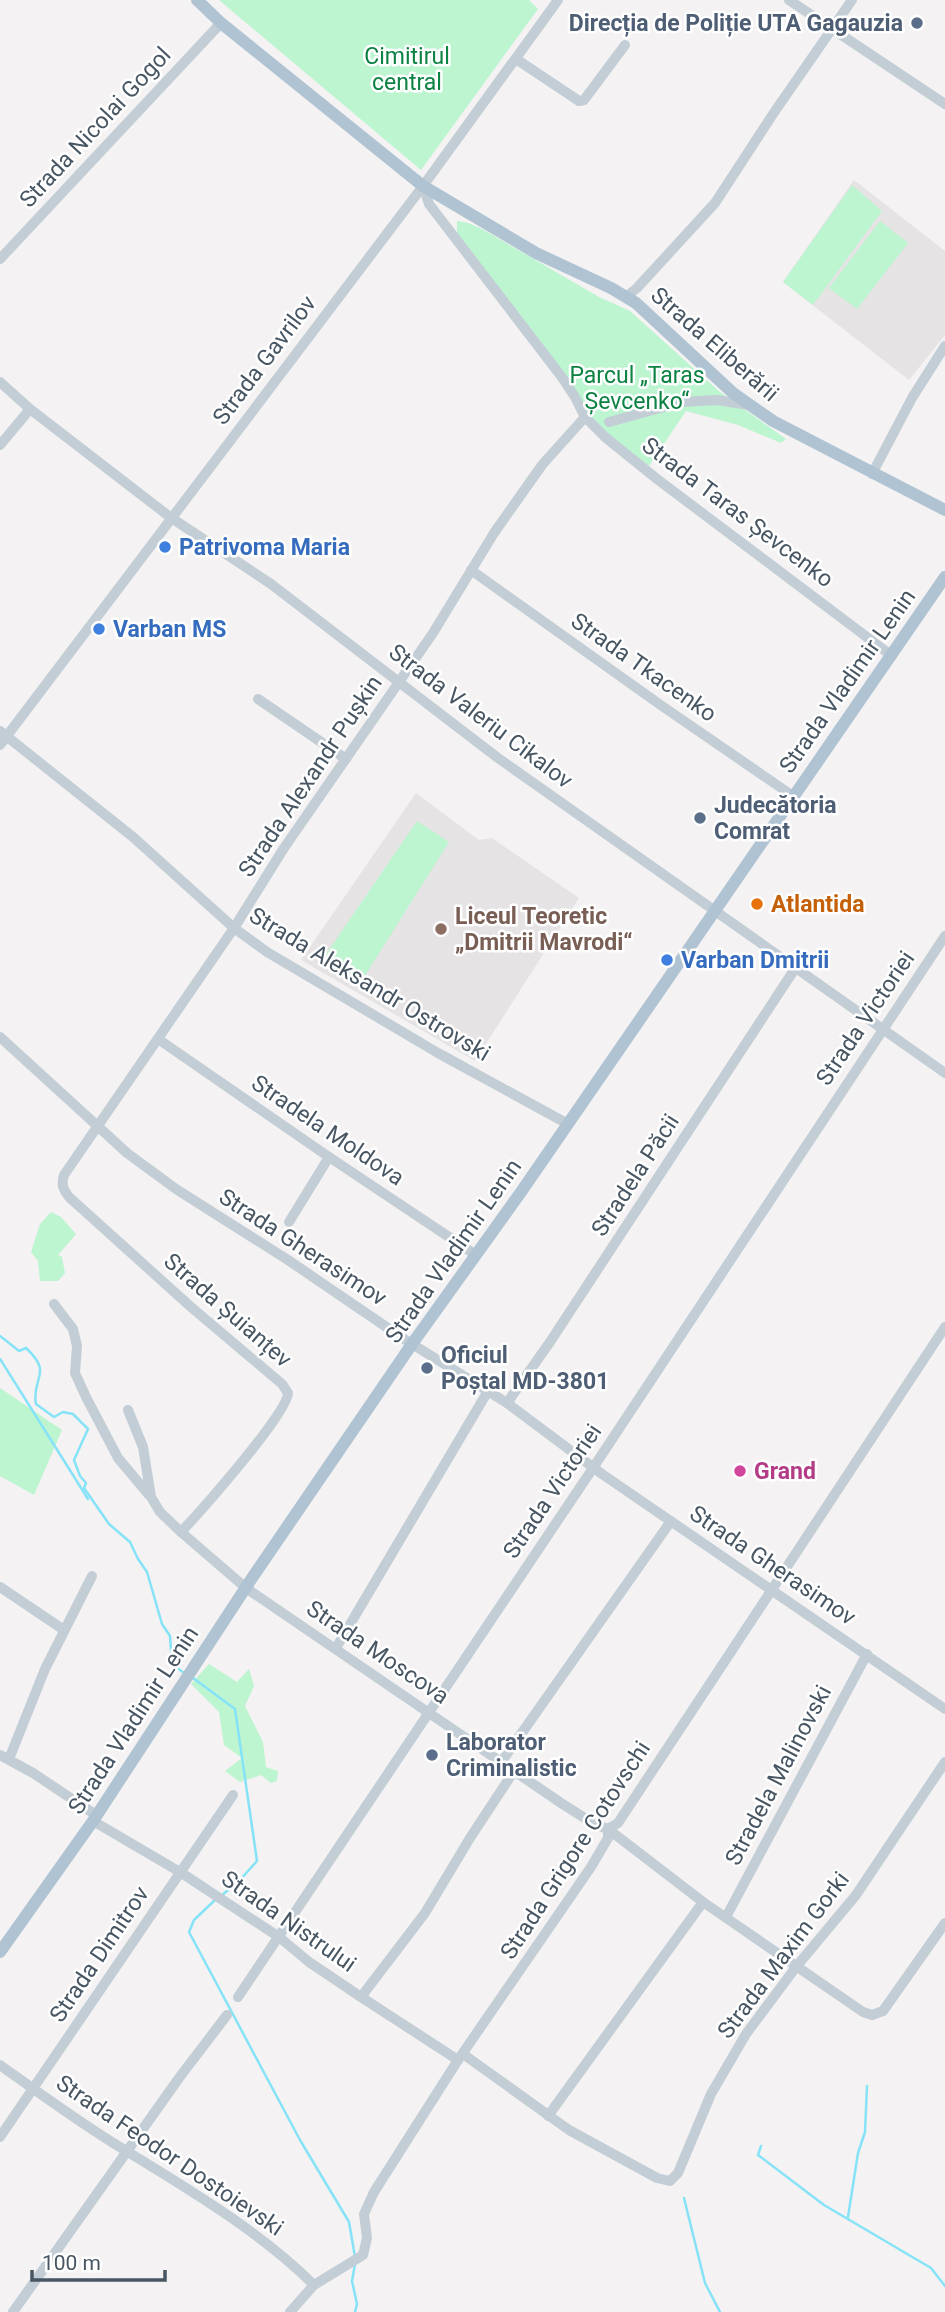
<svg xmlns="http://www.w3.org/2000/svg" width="945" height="2312" font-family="Roboto,sans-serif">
<rect width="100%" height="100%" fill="#f4f2f2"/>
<g fill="#e6e3e4">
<polygon points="854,180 945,251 945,335 909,380 783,282"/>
<polygon points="416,793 479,840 492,838 579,898 475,1061 301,960"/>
</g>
<g fill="#bdf5d1">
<polygon points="219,0 529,0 538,9 421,170"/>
<polygon points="852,185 882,211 813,305 783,282"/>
<polygon points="457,221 468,223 482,229 599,297 630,311 720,392 786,439 781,443 738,425 686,411 649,466 613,439 588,413 540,341 457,233"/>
<polygon points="880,221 908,243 857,309 829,288"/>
<polygon points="417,821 449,842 361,982 322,960"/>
<polygon points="51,1212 61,1217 76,1234 58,1255 62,1257 65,1273 58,1281 40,1281 38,1261 31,1252 40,1224"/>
<polygon points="0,1388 62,1430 34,1495 0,1476"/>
<polygon points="209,1664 237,1682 249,1669 254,1686 245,1706 263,1742 266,1767 278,1771 277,1781 271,1783 261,1775 240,1782 225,1771 242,1758 224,1745 219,1712 191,1684"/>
</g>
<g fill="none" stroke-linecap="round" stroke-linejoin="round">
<g stroke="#86e3f7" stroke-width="2.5">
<path d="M 0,1336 L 19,1351 L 26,1348 C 54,1374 31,1377 36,1404 L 54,1417 L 63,1412 L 73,1414 L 88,1429 L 74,1460 L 80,1476 L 86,1483 L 84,1488 L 109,1524 L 130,1542 L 138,1559 L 147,1572 L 162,1624 L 170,1636 L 172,1664 L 184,1673"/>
<polyline points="0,1359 88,1499"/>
<polyline points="193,1678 235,1709 257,1861 239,1881 221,1896"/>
<polyline points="215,1900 194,1920 189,1932 300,2140 349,2222 355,2257"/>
<polyline points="761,2146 758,2155 824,2205 931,2268 945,2286"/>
<polyline points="684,2198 705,2283 720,2312"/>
<polyline points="848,2217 858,2153 865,2132 867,2086"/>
<polyline points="355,2312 357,2304 352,2281 355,2264"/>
</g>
<g stroke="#c2cdd5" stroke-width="10">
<polyline points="789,0 945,104"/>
<polyline points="516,59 579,101 584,100 625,45"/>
<polyline points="423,186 429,204 561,376 575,397 585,417 605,437 657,479 892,656"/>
<polyline points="0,259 221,23"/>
<polyline points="626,297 637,288 715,203 773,114 852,0"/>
<polyline points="0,382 30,409 170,517 271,584 498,758 945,1073"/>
<polyline points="609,422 682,402 717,400 749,405"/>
<polyline points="0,445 30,409"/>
<polyline points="872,474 912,398 945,346"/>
<polyline points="471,570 662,706 793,796"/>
<polyline points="258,699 346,759"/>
<polyline points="0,731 133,837 234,928 267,952 438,1053 568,1124"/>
<polyline points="0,745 423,186 558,0"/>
<polyline points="0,1037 127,1153 176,1189 288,1260 404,1339 507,1403 602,1474 945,1709"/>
<polyline points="158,1039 329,1157 476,1255"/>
<polyline points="289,1222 329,1157"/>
<polyline points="54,1304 73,1329 77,1346 75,1373 86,1397 118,1458 149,1495"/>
<polyline points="507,1403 550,1342 796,967"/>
<polyline points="128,1410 143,1447 151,1497 160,1512 181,1532 246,1588 561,1803 594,1824 608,1829 703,1902 863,2012 872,2015 883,2011 945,1923"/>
<path d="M 181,1532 C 200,1512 287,1414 288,1393 L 282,1384 L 191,1307 L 69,1197 C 63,1189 61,1185 64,1175 L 234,928 L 284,848 L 433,633 L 494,533 L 542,465 L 585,417"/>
<polyline points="0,1587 64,1630"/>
<polyline points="336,1648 488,1391"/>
<polyline points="0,1755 33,1773 96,1815"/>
<polyline points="9,1759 45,1669 92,1576"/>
<polyline points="502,1761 671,1521"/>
<polyline points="93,1821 180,1872 279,1937 309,1962 361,1997 458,2060"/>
<polyline points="608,1829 618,1823 945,1327"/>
<polyline points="726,1917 867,1654"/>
<polyline points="238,1997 593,1468 945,936"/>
<polyline points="361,1997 425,1913 470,1838 514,1771"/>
<polyline points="463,2054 569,2130 657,2178 670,2181 678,2173 711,2094 746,2034 796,1967 856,1895 945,1762"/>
<path d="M 0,2065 C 42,2095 84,2126 128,2152 C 193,2192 259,2231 314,2285"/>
<polyline points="548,2116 703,1902"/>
<polyline points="0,2137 233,1795"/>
<polyline points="13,2312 179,2078 227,2015"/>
<polyline points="290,2312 314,2285 363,2255 367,2238 364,2214 374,2192 458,2060 591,1867 608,1838 608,1829"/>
</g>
<g stroke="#afc3d3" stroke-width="12">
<polyline points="197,0 221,23 423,186 536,253 611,288 636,303 733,393 773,421 945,510"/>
<polyline points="0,1952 93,1821 252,1578 412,1344 521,1192 945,577"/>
</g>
</g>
<g fill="#5c6f8a" stroke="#fff" stroke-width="2.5">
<circle cx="917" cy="23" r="7"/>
<circle cx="700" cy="818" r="7"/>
<circle cx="427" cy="1368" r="7"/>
<circle cx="432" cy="1755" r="7"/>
</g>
<g fill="#3f7fe0" stroke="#fff" stroke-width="2.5">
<circle cx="165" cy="547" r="7"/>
<circle cx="99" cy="629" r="7"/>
<circle cx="667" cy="960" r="7"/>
</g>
<circle fill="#e8710a" stroke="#fff" stroke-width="2.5" cx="757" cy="904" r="7"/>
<circle fill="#8d6e63" stroke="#fff" stroke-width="2.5" cx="441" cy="929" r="7"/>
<circle fill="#d1479c" stroke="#fff" stroke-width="2.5" cx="740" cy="1471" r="7"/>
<g text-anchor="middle" stroke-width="5" stroke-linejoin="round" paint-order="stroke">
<g font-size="23" font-weight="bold" fill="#4e5e75" stroke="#fff" text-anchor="start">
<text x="903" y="31" text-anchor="end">Direcția de Poliție UTA Gagauzia</text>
<text x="714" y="813">Judecătoria<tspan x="714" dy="26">Comrat</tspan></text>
<text x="441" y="1363">Oficiul<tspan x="441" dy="26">Poștal MD-3801</tspan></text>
<text x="446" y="1750">Laborator<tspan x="446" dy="26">Criminalistic</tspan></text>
</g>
<g font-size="23" fill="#0c8243" stroke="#fff">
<text x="407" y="64">Cimitirul<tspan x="407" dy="26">central</tspan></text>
<text x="637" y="383">Parcul „Taras<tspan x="637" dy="26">Șevcenko“</tspan></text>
</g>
<g font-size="23" fill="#475662" stroke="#fff">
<text transform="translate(95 127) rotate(-47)" y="8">Strada Nicolai Gogol</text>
<text transform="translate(715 344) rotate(41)" y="8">Strada Eliberării</text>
<text transform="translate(264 360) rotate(-53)" y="8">Strada Gavrilov</text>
<text transform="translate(738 512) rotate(37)" y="8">Strada Taras Șevcenko</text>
<text transform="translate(644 667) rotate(35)" y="8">Strada Tkacenko</text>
<text transform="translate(847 681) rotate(-55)" y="8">Strada Vladimir Lenin</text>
<text transform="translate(481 716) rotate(37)" y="8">Strada Valeriu Cikalov</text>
<text transform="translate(310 776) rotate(-56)" y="8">Strada Alexandr Pușkin</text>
<text transform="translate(370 984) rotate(31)" y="8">Strada Aleksandr Ostrovski</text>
<text transform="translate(865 1018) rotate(-56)" y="8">Strada Victoriei</text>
<text transform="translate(328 1130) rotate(34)" y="8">Stradela Moldova</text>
<text transform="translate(635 1175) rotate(-57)" y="8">Stradela Păcii</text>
<text transform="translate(303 1247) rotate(33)" y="8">Strada Gherasimov</text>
<text transform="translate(453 1251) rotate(-55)" y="8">Strada Vladimir Lenin</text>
<text transform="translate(228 1310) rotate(41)" y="8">Strada Șuianțev</text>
<text transform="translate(552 1491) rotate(-56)" y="8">Strada Victoriei</text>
<text transform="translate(773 1565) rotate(34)" y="8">Strada Gherasimov</text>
<text transform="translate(378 1652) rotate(34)" y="8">Strada Moscova</text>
<text transform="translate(133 1720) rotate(-57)" y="8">Strada Vladimir Lenin</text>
<text transform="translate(778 1775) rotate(-62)" y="8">Stradela Malinovski</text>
<text transform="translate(575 1850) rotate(-57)" y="8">Strada Grigore Cotovschi</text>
<text transform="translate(289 1921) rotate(35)" y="8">Strada Nistrului</text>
<text transform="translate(99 1954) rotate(-56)" y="8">Strada Dimitrov</text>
<text transform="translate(783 1955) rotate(-53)" y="8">Strada Maxim Gorki</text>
<text transform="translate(170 2155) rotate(34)" y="8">Strada Feodor Dostoievski</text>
</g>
<g font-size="23" font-weight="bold" fill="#366cbe" stroke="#fff" text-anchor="start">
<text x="179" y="555">Patrivoma Maria</text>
<text x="113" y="637">Varban MS</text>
<text x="681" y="968">Varban Dmitrii</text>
</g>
<g font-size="23" font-weight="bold" fill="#c56008" stroke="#fff" text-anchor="start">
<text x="771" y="912">Atlantida</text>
</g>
<g font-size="23" font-weight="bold" fill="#785e54" stroke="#fff" text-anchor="start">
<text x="455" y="924">Liceul Teoretic<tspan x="455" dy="26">„Dmitrii Mavrodi“</tspan></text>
</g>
<g font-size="23" font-weight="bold" fill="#b23c85" stroke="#fff" text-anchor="start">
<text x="754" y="1479">Grand</text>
</g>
</g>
<path d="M32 2270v10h133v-10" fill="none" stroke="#475662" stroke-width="3.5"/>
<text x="42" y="2270" font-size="21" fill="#475662" stroke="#ffffff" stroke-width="5" paint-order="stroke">100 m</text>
</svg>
